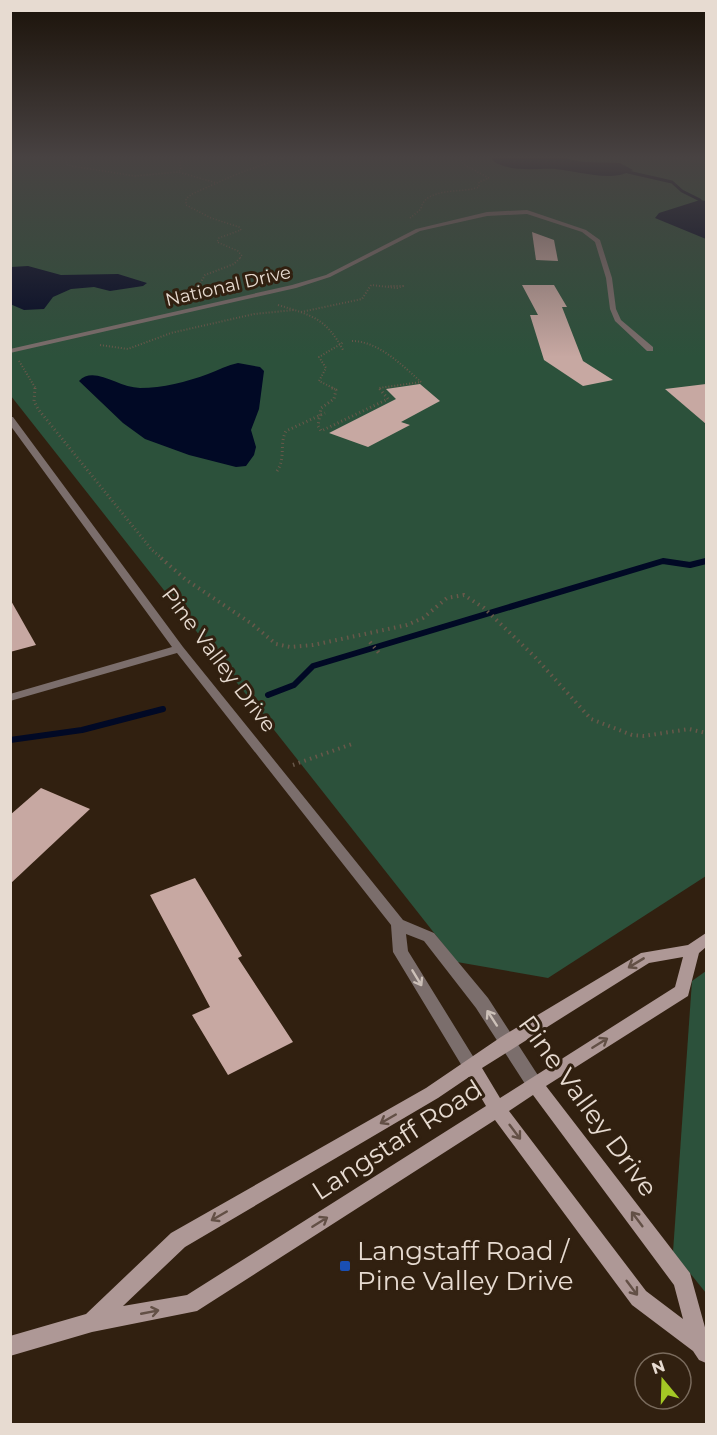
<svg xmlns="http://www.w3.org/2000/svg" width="717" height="1435" font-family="Montserrat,sans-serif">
<rect width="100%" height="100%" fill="#312010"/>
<g fill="#2c513b">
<polygon points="11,156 706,156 706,876 548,978 457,962 11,396"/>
<polygon points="706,971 706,1293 673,1252 692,981"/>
</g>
<g fill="#010925">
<path d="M 499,156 L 555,156 L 583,162 L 620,163 L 633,170 C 611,183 579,171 555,169 C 535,168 509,173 492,160 L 493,157 Z"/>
<polygon points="700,200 706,201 706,239 655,218 659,213"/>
<polygon points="28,266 61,275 118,274 147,283 143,286 110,291 94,287 71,289 53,297 44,309 24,310 10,304 11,267"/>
<path d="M 238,363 L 260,367 L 264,371 L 259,409 L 251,430 L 256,447 L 254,455 L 246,466 L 236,467 L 189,455 L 145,439 L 123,423 L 79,381 C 94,365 118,388 140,388 C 163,388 186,382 208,374 C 218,370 228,365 238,363 Z"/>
</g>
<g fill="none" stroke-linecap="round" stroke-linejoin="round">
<polyline stroke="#010925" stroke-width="3" points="628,172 672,182 682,191 700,200"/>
<g stroke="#010925" stroke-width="6">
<polyline points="268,695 294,685 313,666 663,561 690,565 706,561"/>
<polyline points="10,740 82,730 163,709"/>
</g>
</g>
<g fill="#c7a8a2">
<polygon points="532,232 554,240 558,261 536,260"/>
<polygon points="522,285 554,285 567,307 562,307 583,361 613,380 583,386 544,360 530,315 538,315"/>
<polygon points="420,384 440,401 401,422 410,425 368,447 329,433 396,399 386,389"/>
<polygon points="706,384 706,424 665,389"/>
<polygon points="10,599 36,645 10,652"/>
<polygon points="41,788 90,809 10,884 10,815"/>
<polygon points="195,878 242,956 238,958 293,1042 228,1075 192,1015 210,1007 150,895"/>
</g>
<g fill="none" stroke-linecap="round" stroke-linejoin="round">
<g stroke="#68584a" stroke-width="1.5" stroke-dasharray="1 2" stroke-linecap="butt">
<polyline points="68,156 66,164 72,166 135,176 178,172 217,183"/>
<polyline points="179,156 181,169 179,172"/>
<polyline points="662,156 706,163"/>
<path d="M 410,218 L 421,209 C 424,189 457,192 473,189 L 479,187 L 479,182 L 489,178 L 463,164 L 460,156"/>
<polyline points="240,258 242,256 238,251 217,242 219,238 241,230 239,227 211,218 186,205 186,199 192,194 237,174 288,156"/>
</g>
<g stroke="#68584a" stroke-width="2" stroke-dasharray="1 2" stroke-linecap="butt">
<polyline points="198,287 212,291"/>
<polyline points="181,297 198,287 205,275 234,264 241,257"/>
<path d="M 278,305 C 311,315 326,318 343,350"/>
<polyline points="301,312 362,299 371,285 397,288 403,286 388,286"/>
<path d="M 352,341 C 378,341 402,365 421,382 L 379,388 L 380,389"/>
<polyline points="100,345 128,349 171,333 254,314 294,310"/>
<polyline points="19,361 36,389"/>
<polyline points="335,389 319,381 326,368 319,357 344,342"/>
</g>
<g stroke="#68584a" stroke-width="3" stroke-dasharray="1 3" stroke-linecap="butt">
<polyline points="35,388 34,401 38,409 152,550 163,559"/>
<polyline points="332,388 336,390 334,399 321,408 318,426 321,431 388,399 379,388"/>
<path d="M 277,471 C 286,458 279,444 286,431 L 325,413"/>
</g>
<g stroke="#68584a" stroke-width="4" stroke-dasharray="1.5 4.5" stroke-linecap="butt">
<polyline points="161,558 185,579 252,624 276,644 290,647 313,645 407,625 423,618 447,598 464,595 484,608 535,657 591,719 632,735 644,736 689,729 706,733"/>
<polyline points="370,642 379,653"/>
<polyline points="293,765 352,744"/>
</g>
<g fill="#7b6e6c" fill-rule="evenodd">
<polygon points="527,210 586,230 600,240 612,278 616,309 621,320 653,347 653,351 647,351 615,321 610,309 606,278 595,242 582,232 527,214 487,216 420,231 330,277 296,288 10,353 10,349 292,285 326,275 416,229 487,212"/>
<polygon points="10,417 13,417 183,647 403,920 434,933 488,998 541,1080 543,1085 541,1090 535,1092 529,1090 476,1008 424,941 406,934 408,951 479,1066 477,1071 471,1073 465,1071 393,952 391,925 177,653 10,701 10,694 172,647 10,425"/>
</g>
<path fill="#ae9896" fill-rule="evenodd" d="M 706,933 L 706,947 L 699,953 L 688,996 L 546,1086 L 690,1273 L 706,1331 L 706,1363 L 699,1360 L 693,1351 L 632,1305 L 495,1120 L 197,1311 L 92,1332 L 10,1356 L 10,1336 L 86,1314 L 171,1233 L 426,1088 L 501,1037 L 641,953 L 688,945 ZM 683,957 L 675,987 L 500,1098 L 482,1068 L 649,963 ZM 469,1077 L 486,1106 L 187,1295 L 123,1306 L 185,1247 L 438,1098 ZM 533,1095 L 674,1285 L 683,1319 L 646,1291 L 509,1111 Z"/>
</g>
<defs><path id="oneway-shaft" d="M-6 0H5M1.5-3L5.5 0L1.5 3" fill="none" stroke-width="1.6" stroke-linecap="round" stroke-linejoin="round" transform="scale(1.5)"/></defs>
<g stroke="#635046">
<use href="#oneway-shaft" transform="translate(636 963) rotate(149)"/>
<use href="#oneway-shaft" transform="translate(600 1043) rotate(-32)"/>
<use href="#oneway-shaft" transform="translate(388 1119) rotate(150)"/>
<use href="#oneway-shaft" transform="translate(515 1132) rotate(53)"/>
<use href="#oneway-shaft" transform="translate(219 1216) rotate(150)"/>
<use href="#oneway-shaft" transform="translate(637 1219) rotate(-127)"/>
<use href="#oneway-shaft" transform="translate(320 1222) rotate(-32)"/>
<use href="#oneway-shaft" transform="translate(632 1288) rotate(53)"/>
<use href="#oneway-shaft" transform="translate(150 1312) rotate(-11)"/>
</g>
<g stroke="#ccc0b8">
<use href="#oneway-shaft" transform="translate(417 978) rotate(59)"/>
<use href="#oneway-shaft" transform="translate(492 1018) rotate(-123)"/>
</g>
<linearGradient id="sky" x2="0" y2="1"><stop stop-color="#1b1209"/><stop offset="0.44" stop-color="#484242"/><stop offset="1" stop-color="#484242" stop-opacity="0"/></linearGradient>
<rect width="717" height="357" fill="url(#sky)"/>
<rect fill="#1a4fb4" stroke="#312010" stroke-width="2" x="339" y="1260" width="12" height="12" rx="3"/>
<g text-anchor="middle" stroke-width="6" stroke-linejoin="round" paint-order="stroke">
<g font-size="18" fill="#e7dbd1" stroke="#312010">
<text transform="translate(228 286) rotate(-13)" y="6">National Drive</text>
</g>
<g font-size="21" fill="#e7dbd1" stroke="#312010">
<text transform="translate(219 660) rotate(53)" y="7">Pine Valley Drive</text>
</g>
<g font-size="26" fill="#e7dbd1" stroke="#312010">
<text transform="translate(588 1106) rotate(54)" y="9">Pine Valley Drive</text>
<text transform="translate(397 1140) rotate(-33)" y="9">Langstaff Road</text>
</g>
<g font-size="26" fill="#e7dbd1" stroke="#312010" text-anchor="start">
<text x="357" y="1260">Langstaff Road /<tspan x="357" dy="30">Pine Valley Drive</tspan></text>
</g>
</g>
<rect width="717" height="1435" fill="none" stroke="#e7dbd1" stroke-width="24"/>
<g transform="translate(663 1381) rotate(341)"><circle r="28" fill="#312010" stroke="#7a6b5d" stroke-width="1.5"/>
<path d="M0-4.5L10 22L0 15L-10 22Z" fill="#a4c825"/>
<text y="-9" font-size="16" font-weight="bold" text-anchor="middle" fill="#e7dbd1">N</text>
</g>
</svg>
